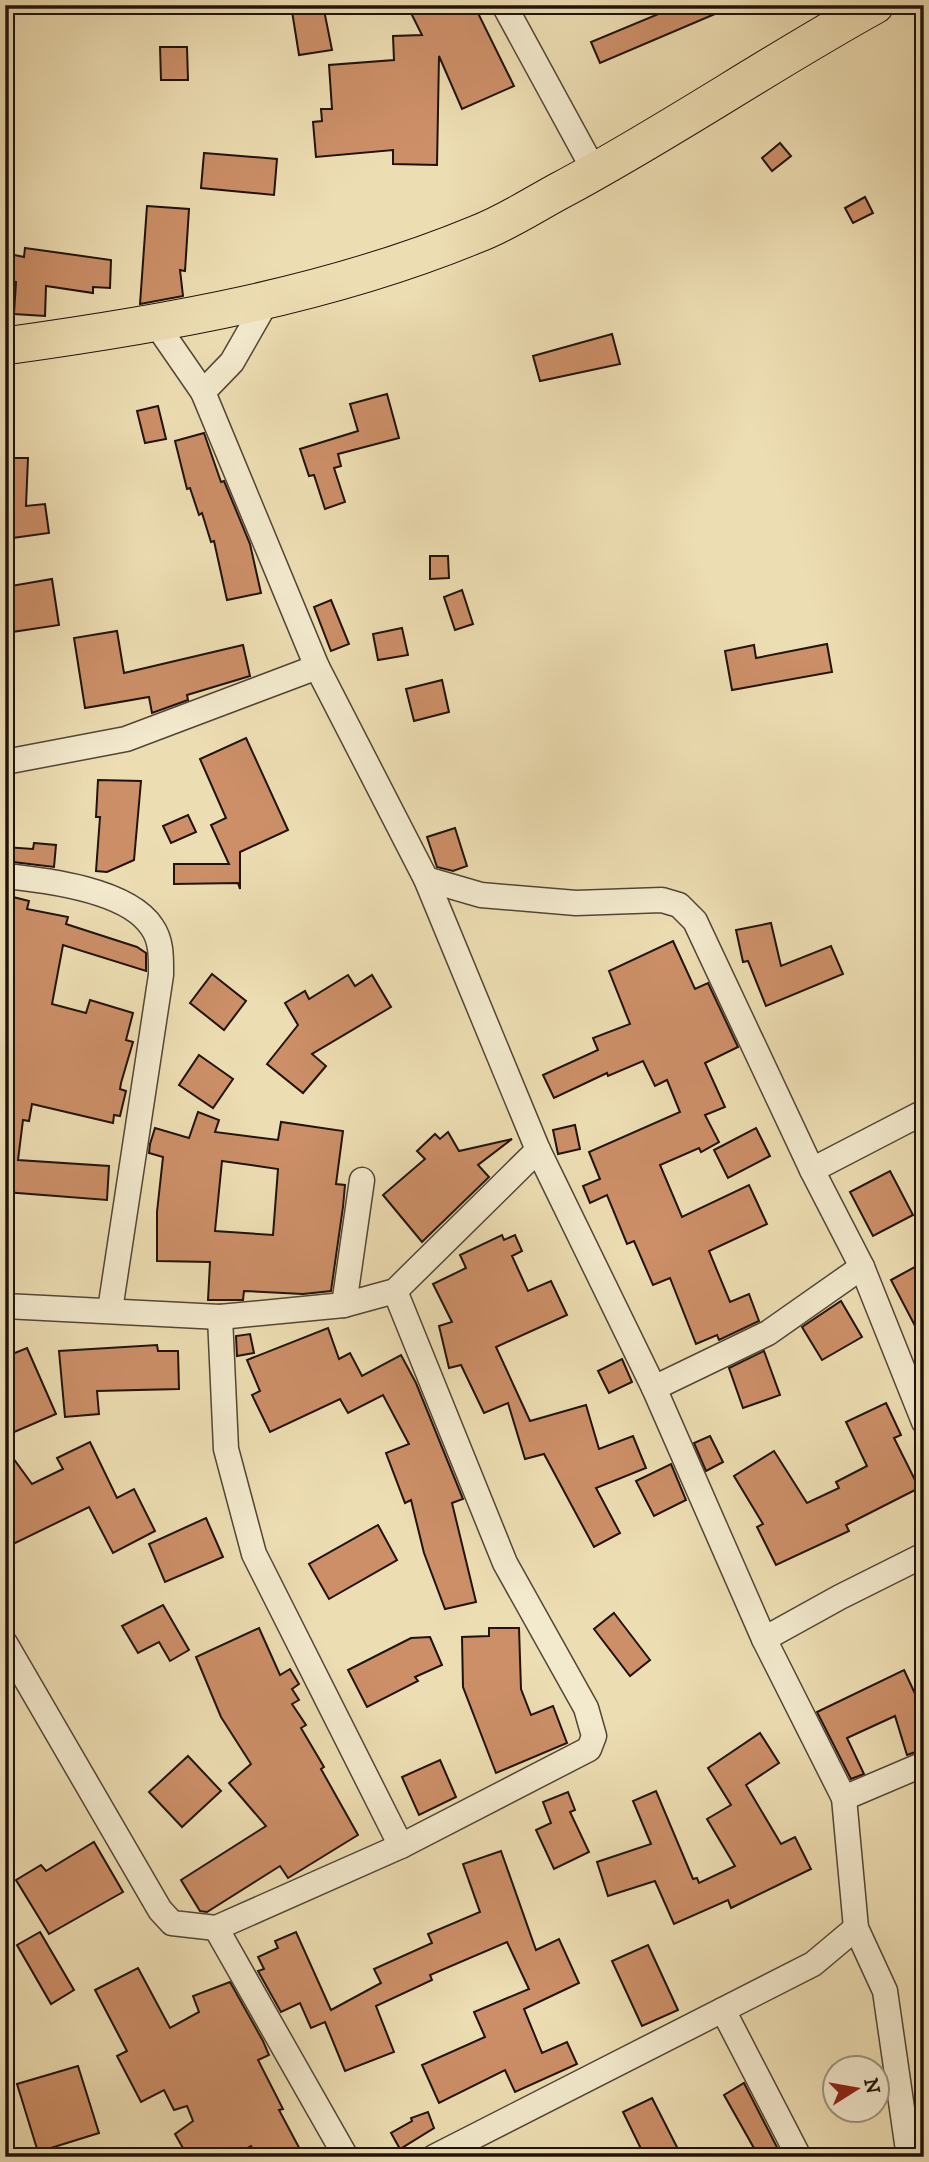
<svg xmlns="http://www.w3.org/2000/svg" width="929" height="2162" font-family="'IM FELL DW Pica',serif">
<rect width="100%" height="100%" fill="#edddb2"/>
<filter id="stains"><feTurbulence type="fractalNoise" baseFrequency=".00286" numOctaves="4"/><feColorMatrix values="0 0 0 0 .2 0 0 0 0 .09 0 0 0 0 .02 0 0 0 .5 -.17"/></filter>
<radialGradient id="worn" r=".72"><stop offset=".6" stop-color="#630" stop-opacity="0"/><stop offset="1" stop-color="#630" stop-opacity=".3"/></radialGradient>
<g fill="#cc8f68" stroke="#20130d" stroke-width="2" fill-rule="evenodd">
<polygon points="291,5 323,5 332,50 299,55"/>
<polygon points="407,5 474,5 514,86 462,109 439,56 437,165 393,164 393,150 316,157 313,122 322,121 321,109 332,109 329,65 394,60 393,36 422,35"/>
<polygon points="680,5 736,5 600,63 591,42"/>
<polygon points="160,47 187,47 188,80 161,80"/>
<polygon points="780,143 791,156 772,171 762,158"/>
<polygon points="204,153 277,159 274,195 201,188"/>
<polygon points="865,197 873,213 853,223 845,208"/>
<polygon points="147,206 189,209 185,271 180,270 183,296 140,304"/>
<polygon points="25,248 111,260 110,288 93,287 93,293 46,286 45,316 14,314 16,282 5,279 5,253 24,257"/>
<polygon points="612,334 620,364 540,381 533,356"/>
<polygon points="387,394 399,438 338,454 341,466 334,468 345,502 325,509 314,475 309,476 300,449 358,431 350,404"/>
<polygon points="158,406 166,439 145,443 137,411"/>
<polygon points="204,433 221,482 224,481 250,544 261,593 227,600 214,541 211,542 202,513 199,515 190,488 187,489 175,441"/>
<polygon points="8,458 28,458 26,506 45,504 49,533 5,539"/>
<polygon points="430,556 448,556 449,578 430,579"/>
<polygon points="52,579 59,625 12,632 11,626 5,627 5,587"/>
<polygon points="462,590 473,624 455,630 444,597"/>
<polygon points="331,600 349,644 331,651 314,607"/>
<polygon points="402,628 408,655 378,660 373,634"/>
<polygon points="117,631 124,673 243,645 250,676 187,695 188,700 152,713 149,697 85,708 74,638"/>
<polygon points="827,644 832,672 732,690 725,651 754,645 756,658"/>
<polygon points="442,680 449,712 414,721 406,689"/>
<polygon points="246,738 288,830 240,852 240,889 238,883 174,884 174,864 229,864 211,825 226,818 200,759"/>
<polygon points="98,780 141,781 134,860 107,872 96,871 100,817 96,817"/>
<polygon points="188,815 196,832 171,843 163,826"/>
<polygon points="455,828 467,866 453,871 437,867 427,837"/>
<polygon points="34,843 56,845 54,867 5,861 5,847 33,849"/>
<polygon points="5,895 29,901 27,909 68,917 66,924 137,947 146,953 146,971 63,945 52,1004 86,1013 90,1000 133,1013 126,1040 133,1042 121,1083 120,1089 126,1091 120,1116 114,1115 113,1123 32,1104 29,1121 23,1120 18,1160 109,1166 107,1200 5,1192"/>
<polygon points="771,923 781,966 831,946 843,974 766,1006 748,961 743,962 736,930"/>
<polygon points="673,941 695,989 708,983 738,1047 705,1063 725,1107 705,1115 719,1142 701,1152 699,1148 660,1165 682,1217 749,1185 767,1224 709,1251 730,1302 749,1294 759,1321 719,1340 717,1335 696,1344 670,1278 653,1285 634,1241 627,1244 607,1195 590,1203 583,1186 600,1179 589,1152 680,1112 667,1080 655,1086 643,1061 608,1076 607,1073 554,1098 543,1075 598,1050 593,1038 630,1024 609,971"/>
<polygon points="212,974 246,1001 224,1030 190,1003"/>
<polygon points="348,975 355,986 372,975 391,1007 312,1054 326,1066 303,1093 267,1064 298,1025 285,1003 305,991 309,999"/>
<polygon points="199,1055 233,1079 213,1108 179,1085"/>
<path d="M 198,1112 L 219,1120 L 215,1132 L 278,1140 L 281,1122 L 343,1131 L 336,1184 L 345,1185 L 343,1207 L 331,1291 L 303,1294 L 244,1291 L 243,1300 L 208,1300 L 210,1262 L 157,1261 L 157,1212 L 163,1157 L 149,1153 L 150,1144 L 155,1128 L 189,1138 ZM 222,1161 L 278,1169 L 273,1235 L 215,1231 Z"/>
<polygon points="575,1125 580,1149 558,1154 553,1130"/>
<polygon points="756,1128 770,1156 728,1178 714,1150"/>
<polygon points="448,1132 459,1151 512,1139 478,1165 489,1177 422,1242 383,1195 425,1159 417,1151 435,1134 440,1139"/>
<polygon points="890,1171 913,1215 873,1236 850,1192"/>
<polygon points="502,1235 504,1240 515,1235 522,1251 512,1256 528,1291 551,1281 567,1315 496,1347 530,1421 586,1405 599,1449 633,1436 646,1468 596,1488 620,1533 594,1547 544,1454 525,1459 508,1403 484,1413 461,1365 449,1368 439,1326 452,1322 433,1284 466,1268 460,1255"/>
<polygon points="924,1262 924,1343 891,1280"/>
<polygon points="841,1301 862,1337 822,1360 802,1327"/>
<polygon points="328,1328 339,1359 350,1353 362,1376 401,1355 416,1383 463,1499 452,1503 476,1602 445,1609 424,1553 411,1500 405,1503 386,1453 409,1444 383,1395 348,1413 340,1399 270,1432 252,1395 260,1391 247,1360"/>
<polygon points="250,1334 254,1353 237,1356 236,1336"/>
<polygon points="157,1345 158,1351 178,1351 179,1389 97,1391 99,1414 65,1417 59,1351"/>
<polygon points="27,1348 56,1414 5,1436 5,1357"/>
<polygon points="764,1351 780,1395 743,1408 729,1368"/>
<polygon points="622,1359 632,1382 609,1393 598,1371"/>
<polygon points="886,1403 901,1435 894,1438 919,1488 846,1525 849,1531 776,1565 757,1527 763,1524 734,1476 774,1451 807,1503 839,1488 836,1482 867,1466 846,1422"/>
<polygon points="710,1436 723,1462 706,1471 694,1443"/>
<polygon points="90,1442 117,1498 134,1489 155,1531 113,1553 89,1507 5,1548 5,1447 32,1484 63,1469 57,1458"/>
<polygon points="671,1464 686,1500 654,1516 636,1481"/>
<polygon points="206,1518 223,1557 165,1582 149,1544"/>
<polygon points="378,1525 397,1560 329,1599 309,1564"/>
<polygon points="163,1605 189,1650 170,1661 159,1642 138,1653 122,1626"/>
<polygon points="614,1613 650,1660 630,1676 594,1629"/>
<polygon points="259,1628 280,1675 290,1669 299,1684 292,1689 299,1700 292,1704 306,1725 301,1728 324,1767 321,1769 358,1835 288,1878 280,1866 207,1912 200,1911 181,1880 266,1826 229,1783 251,1764 221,1717 196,1657"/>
<polygon points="489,1628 519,1628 521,1689 531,1715 553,1706 567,1743 496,1773 463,1687 462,1637 489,1636"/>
<polygon points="430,1637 442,1665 415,1677 418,1681 367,1707 348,1670 411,1638"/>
<polygon points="904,1670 924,1713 924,1749 907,1755 895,1716 847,1738 864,1774 851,1779 817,1712"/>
<polygon points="760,1733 779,1763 746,1785 781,1844 795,1837 811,1869 731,1908 728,1900 674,1924 655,1881 608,1896 597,1862 651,1844 633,1801 656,1791 693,1879 697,1878 699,1883 735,1866 707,1819 731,1805 708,1768"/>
<polygon points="188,1756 221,1791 182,1827 149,1792"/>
<polygon points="440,1760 456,1797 419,1815 402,1777"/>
<polygon points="568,1792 575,1810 570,1812 589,1852 554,1869 536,1830 551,1823 543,1802"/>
<polygon points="94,1842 123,1892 49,1934 16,1880 41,1865 46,1871"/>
<polygon points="501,1851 536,1950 559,1939 579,1983 524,2009 542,2053 567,2042 577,2064 515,2092 505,2070 439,2103 422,2065 485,2037 474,2012 529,1989 507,1942 430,1975 432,1980 376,2006 394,2052 345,2071 325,2022 311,2028 300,2003 281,2012 258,1971 264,1969 258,1957 278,1948 275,1941 296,1932 331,2010 381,1983 374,1969 432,1943 428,1934 480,1912 463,1864"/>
<polygon points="40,1932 74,1990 51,2004 17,1945"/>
<polygon points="648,1945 678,2010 642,2026 612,1961"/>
<polygon points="138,1968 170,2028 199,2012 193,1996 230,1982 263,2041 269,2055 258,2060 283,2109 279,2110 304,2157 257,2157 251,2146 231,2157 188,2157 175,2134 193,2121 187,2106 174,2110 164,2090 141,2102 117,2056 127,2051 95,1990"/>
<polygon points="78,2066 99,2133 38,2152 17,2084"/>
<polygon points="744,2083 782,2157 759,2157 724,2095"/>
<polygon points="652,2098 682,2157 645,2157 623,2112"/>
<polygon points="428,2112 434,2128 400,2149 391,2133 412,2121 411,2118"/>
</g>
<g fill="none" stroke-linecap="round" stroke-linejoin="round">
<defs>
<g id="street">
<polyline points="504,5 595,172"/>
<polyline points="156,324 203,392 317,667 426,879 538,1150 654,1388 764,1639 844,1798 856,1928 885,1991 909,2157"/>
<polyline points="203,392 232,362 268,299"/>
<polyline points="5,762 126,739 317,667"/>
<path d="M 5,876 C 46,880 128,890 152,927 C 162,941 161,959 161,975 L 110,1310"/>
<polyline points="426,879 481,895 576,903 662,900 679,905 695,921 812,1170 862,1267 924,1422"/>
<polyline points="812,1170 924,1112"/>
<polyline points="344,1305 362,1180"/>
<polyline points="5,1306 220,1317 344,1305 395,1291 538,1150"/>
<polyline points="220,1317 226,1449 254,1554 401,1846"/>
<polyline points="654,1388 768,1333 862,1267"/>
<polyline points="764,1639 840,1597 924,1555"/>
<polyline points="5,1643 160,1910 172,1923 216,1928 401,1846 589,1749 594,1736 586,1708 505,1563 395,1291"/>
<polyline points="844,1798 924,1764"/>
<polyline points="216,1928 346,2157"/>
<polyline points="723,2010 799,2157"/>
<polyline points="434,2157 813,1964 856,1928"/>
</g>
<path id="primary" d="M 5,346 C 164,324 327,296 477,234 C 506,223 533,205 561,190 C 668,133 768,64 875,5"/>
</defs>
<use href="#street" stroke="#534636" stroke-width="27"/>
<use href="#primary" stroke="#20130d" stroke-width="39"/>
<use href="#street" stroke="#f3e9cd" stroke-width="24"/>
<use href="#primary" stroke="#edddb2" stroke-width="37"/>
</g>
<rect width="929" height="2162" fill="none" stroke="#edddb2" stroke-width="28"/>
<rect x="7" y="7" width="915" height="2148" fill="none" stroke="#20130d" stroke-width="3.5"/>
<rect x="14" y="14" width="901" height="2134" fill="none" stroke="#20130d" stroke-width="2"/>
<g transform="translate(856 2089) rotate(79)"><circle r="33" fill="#f3e9cd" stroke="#9f9380" stroke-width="2"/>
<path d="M0-5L12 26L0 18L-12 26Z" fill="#8f2418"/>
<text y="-10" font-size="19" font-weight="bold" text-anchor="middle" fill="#20130d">N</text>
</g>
<rect width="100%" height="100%" filter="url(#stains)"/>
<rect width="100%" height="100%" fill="url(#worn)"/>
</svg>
